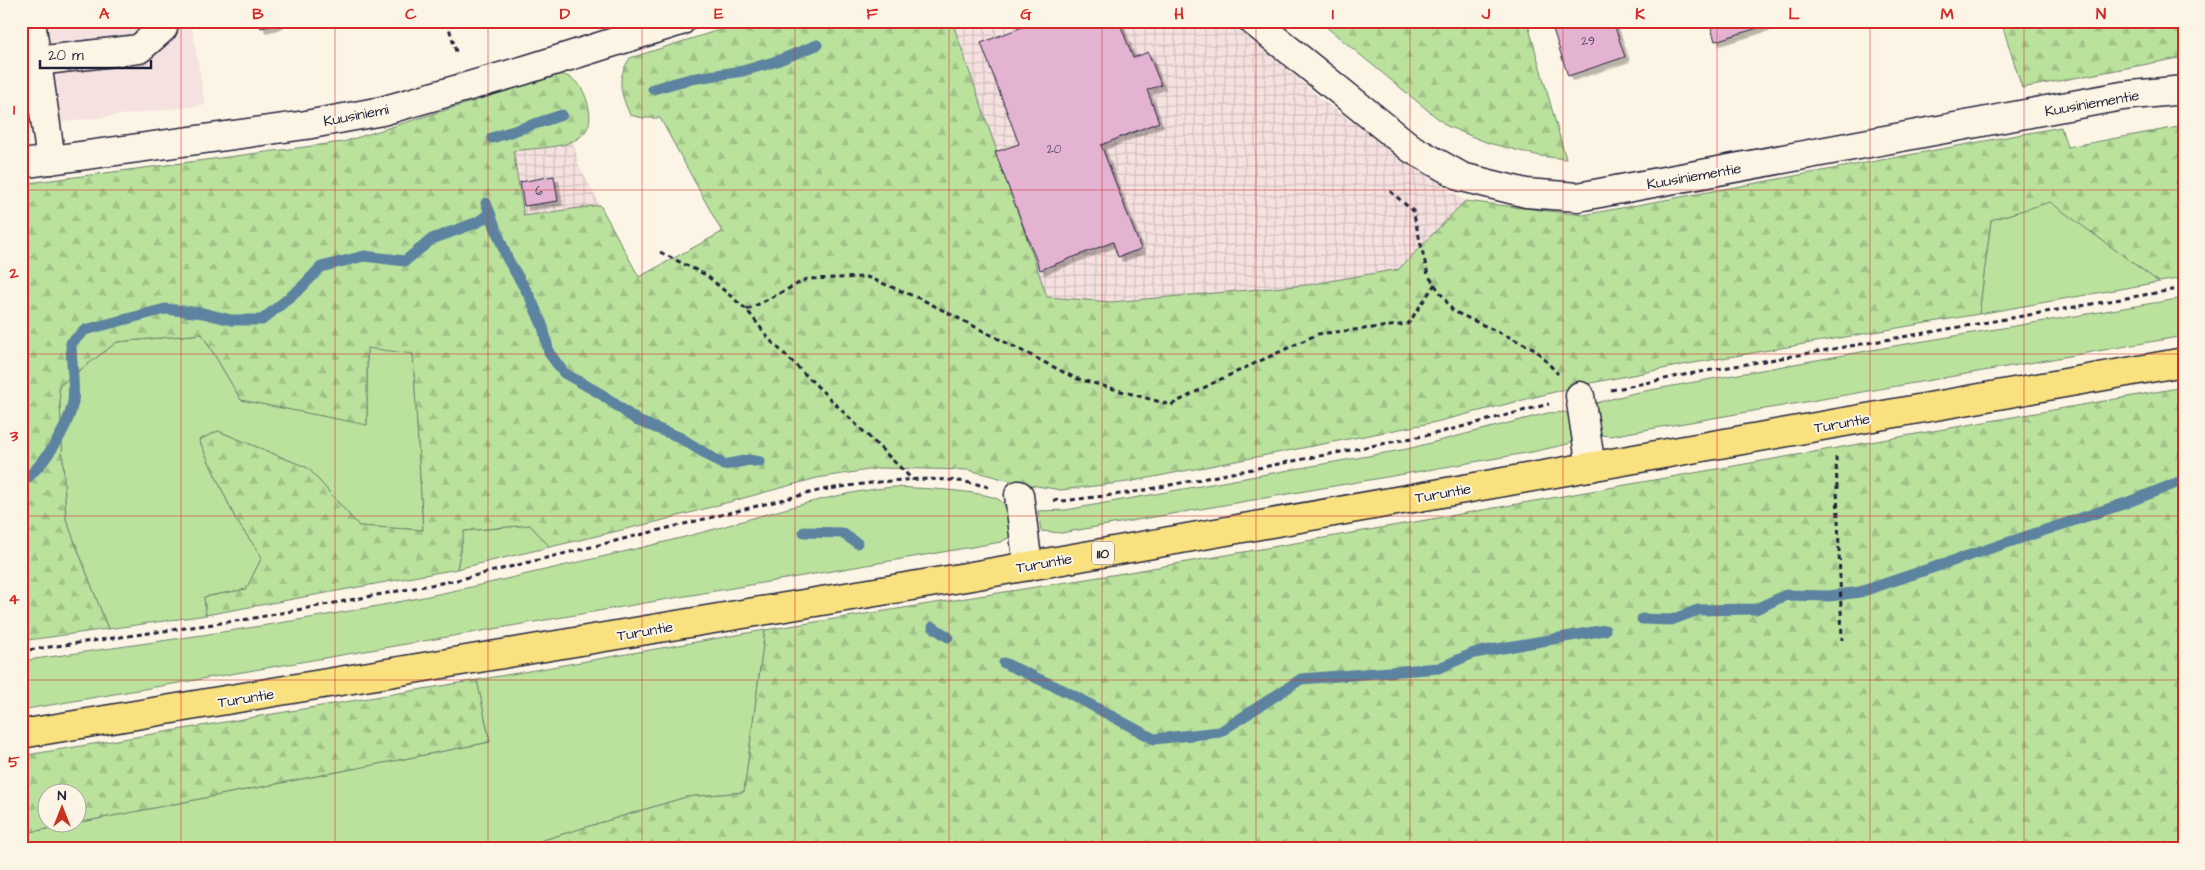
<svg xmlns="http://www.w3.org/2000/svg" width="2205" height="870" font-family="'Architects Daughter',sans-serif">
<defs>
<pattern id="industrial-grid" width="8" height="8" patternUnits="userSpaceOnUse" patternTransform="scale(1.25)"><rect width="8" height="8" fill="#f5e1df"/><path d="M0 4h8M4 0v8" fill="none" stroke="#d2c1c0"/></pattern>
<pattern id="forest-firs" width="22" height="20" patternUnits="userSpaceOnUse" patternTransform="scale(1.25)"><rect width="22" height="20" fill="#bae29d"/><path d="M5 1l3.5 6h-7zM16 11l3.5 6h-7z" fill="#a0c288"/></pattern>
<filter id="shadow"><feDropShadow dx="4.5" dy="4.5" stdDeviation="0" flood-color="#0004"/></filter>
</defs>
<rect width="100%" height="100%" fill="#fcf5e5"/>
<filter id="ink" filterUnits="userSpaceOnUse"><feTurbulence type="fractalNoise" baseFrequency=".02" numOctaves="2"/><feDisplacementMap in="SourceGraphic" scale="10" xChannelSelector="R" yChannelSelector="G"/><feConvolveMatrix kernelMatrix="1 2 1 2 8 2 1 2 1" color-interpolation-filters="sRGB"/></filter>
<g filter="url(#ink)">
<polygon fill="#f5e1df" points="21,21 191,21 205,105 21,127"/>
<g fill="url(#industrial-grid)">
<polygon points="952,21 1231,21 1326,103 1465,201 1399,269 1307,285 1111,302 1047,297"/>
<polygon points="573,142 579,165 600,205 524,216 513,150"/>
</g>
<g fill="#bae29d" stroke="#6e826c">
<polygon points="2050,201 2159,282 1979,314 1991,220"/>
<polygon points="2184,298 2184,336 1610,436 1601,435 1596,403 1634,393 1894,346"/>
<polygon points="202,334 241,400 367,424 367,348 413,353 423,530 359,526 308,468 218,431 199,440 236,520 262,557 247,589 204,597 206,615 108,629 66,519 59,386 117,342"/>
<polygon points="1565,412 1572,417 1574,439 1568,444 1532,452 1061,533 1041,531 1038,511 1066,510 1407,449 1548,413"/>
<path d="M 893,487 C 914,488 987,490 1001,501 C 1010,509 1012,525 1010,537 L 1001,542 L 21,710 L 21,661 C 182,638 343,617 502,580 C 573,563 645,548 715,529 C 775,512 832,493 893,487 Z"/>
<polygon points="530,525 550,547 457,569 464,531"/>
<polygon points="765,630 744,792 686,797 540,841 528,849 21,849 21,834 490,742 477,680"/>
</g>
<g fill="url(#forest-firs)" stroke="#6e826c" fill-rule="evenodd">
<path d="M 748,21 L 952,21 L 1047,297 L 1111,302 L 1307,285 L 1399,269 L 1465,201 L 1583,215 L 2061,127 L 2067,147 L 2184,126 L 2184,278 L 2159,282 L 2050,202 L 1991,220 L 1979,314 L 1688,364 L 1586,384 L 1436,422 L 1128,482 L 1061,490 L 1018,483 L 969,470 L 881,468 L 817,478 L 660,521 L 550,547 L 530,525 L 464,531 L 457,569 L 206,615 L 204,597 L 246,589 L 262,557 L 236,520 L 199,440 L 218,431 L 308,468 L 359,526 L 423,530 L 413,354 L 367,348 L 367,425 L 241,400 L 202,334 L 117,342 L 59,386 L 66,519 L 108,629 L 21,641 L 21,184 L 343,142 L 561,74 C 575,78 583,87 587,101 C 603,151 546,146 513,151 L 524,216 L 600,205 L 639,277 L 722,232 L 660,118 L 643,118 L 630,115 C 620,92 616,79 630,58 Z"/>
<polygon points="1319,21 1527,21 1566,159 1540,156 1488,143 1447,126"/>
<polygon points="2001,21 2184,21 2184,57 2022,88"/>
<polygon points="2184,387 2184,849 528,849 540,841 686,797 744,792 765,630 1124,573"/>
<path d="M 477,680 L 490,742 L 21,834 L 21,756 ZM 78,792 L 78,822 L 48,822 L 48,792 Z"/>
</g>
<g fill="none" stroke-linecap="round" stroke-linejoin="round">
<g stroke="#5c84a0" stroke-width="11">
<polyline points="653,89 690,79 743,71 777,61 817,45"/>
<polyline points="492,138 562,115"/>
<polyline points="486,203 507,258 530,297 543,327 549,353 564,373 601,394 638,421 679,437 724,465 749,460 760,462"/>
<path d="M 21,483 C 43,466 68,430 73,402 C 75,385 71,361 71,343 L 85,330 L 165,309 L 203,313 L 231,320 L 262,320 L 301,288 L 321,267 L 364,256 L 405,261 L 432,239 L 478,222 L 490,213"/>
<polyline points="804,532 842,533 857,543"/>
<polyline points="1642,619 1671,620 1698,610 1756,609 1786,595 1829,596 1860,592 2126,503 2184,480"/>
<polyline points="933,627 948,637"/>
<polyline points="1004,663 1065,691 1154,739 1220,732 1301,679 1439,668 1474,653 1605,630"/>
</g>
</g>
<g fill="#e4b3d2" stroke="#22223b" filter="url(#shadow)">
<polygon points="259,21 278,21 279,24 261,28"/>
<polygon points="1038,21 1119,21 1133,58 1148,52 1161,85 1147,90 1159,122 1101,145 1141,249 1118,257 1113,242 1040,270 995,152 1019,144 981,43"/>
<polygon points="1566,21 1613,21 1625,57 1568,76 1552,26"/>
<polygon points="1709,21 1781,21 1715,41"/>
<polygon points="29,87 32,112 21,113 21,88"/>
<polygon points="554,176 558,201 524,206 520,182"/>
</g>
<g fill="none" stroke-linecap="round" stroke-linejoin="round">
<defs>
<g id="minor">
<polyline points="31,21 51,160"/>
<polyline points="1253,21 1412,149 1462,177 1526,193 1578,197 2122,96 2184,90"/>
<polyline points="37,61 139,49 163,28 162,21"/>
<polyline points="21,164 306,125 382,111 525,70 681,21"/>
<polyline points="1580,396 1591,467"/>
<polyline points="1019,495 1028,566"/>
</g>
<polyline id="major" points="21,734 960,578 2184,362"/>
</defs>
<use href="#minor" stroke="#22223b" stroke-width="31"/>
<use href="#major" stroke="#22223b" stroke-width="31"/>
<g stroke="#22223b" stroke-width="3" stroke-dasharray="5 4" stroke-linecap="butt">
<polyline points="447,21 457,55"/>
<polyline points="1390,191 1413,211 1428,275 1453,311 1535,349 1558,374"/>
<polyline points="660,252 706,275 747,310 770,340 913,480"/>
<polyline points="747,310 807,279 867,277 921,299 1075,378 1171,405 1217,381 1318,334 1408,324 1435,284"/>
<polyline points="1611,390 1689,374 2184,288"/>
<polyline points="1836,457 1842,640"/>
<polyline points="1053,500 1062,501 1129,493 1438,433 1549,404"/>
<path d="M 21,651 L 249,619 L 457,580 L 822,490 C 874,482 937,472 988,487"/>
</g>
<use href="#minor" stroke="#fcf5e5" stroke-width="28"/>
<use href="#major" stroke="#fae180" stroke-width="28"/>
</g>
</g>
<path fill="none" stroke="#d62828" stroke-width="1" stroke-opacity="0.55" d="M 181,21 L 181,849M 335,21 L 335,849M 488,21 L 488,849M 642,21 L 642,849M 795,21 L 795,849M 949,21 L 949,849M 1102,21 L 1102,849M 1256,21 L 1256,849M 1410,21 L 1410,849M 1563,21 L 1563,849M 1717,21 L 1717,849M 1870,21 L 1870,849M 2024,21 L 2024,849M 21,190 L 2184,190M 21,354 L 2184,354M 21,516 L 2184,516M 21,680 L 2184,680"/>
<g text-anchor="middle" stroke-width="4" stroke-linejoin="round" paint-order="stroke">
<g font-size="12" fill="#524661">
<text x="1588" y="45">29</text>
<text x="1054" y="153">20</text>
<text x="539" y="195">6</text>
</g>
<rect fill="#fcf5e5" stroke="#63616e" stroke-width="1" x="1092" y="541.5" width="22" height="23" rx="4"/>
<g font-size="14" font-weight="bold" fill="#22223b">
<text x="1103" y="558">110</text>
</g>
<g font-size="15" fill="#22223b" stroke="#fcf5e5">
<text transform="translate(2092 103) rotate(-10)" y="5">Kuusiniementie</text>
<text transform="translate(356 115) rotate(-11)" y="5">Kuusiniemi</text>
<text transform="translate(1694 176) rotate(-10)" y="5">Kuusiniementie</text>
<text transform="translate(1842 423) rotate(-10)" y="5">Turuntie</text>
<text transform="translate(1443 493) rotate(-10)" y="5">Turuntie</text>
<text transform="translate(1044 563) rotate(-10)" y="5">Turuntie</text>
<text transform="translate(645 631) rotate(-10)" y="5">Turuntie</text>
<text transform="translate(246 698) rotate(-9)" y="5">Turuntie</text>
</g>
</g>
<rect width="2205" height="870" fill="none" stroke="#fcf5e5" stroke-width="55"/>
<g transform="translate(62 808)"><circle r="24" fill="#fcf5e5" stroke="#a5a1a1"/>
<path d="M0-4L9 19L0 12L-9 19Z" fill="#c8321e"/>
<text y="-8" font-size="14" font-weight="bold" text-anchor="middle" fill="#22223b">N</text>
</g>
<path d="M40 60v8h111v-8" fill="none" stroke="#22223b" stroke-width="2.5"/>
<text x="48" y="60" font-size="15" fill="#22223b" stroke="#fcf5e5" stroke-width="4" paint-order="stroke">20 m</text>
<rect x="28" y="28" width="2150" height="814" fill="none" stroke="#d62828" stroke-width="2"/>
<g font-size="16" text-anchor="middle" font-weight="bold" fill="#d62828">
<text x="104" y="19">A</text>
<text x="258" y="19">B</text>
<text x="411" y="19">C</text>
<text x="565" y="19">D</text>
<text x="719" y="19">E</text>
<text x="872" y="19">F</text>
<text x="1026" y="19">G</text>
<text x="1179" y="19">H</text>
<text x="1333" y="19">I</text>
<text x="1486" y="19">J</text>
<text x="1640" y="19">K</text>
<text x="1794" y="19">L</text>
<text x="1947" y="19">M</text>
<text x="2101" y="19">N</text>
<text x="14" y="115">1</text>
<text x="14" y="278">2</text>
<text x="14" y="441">3</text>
<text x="14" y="604">4</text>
<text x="14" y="767">5</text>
</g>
</svg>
